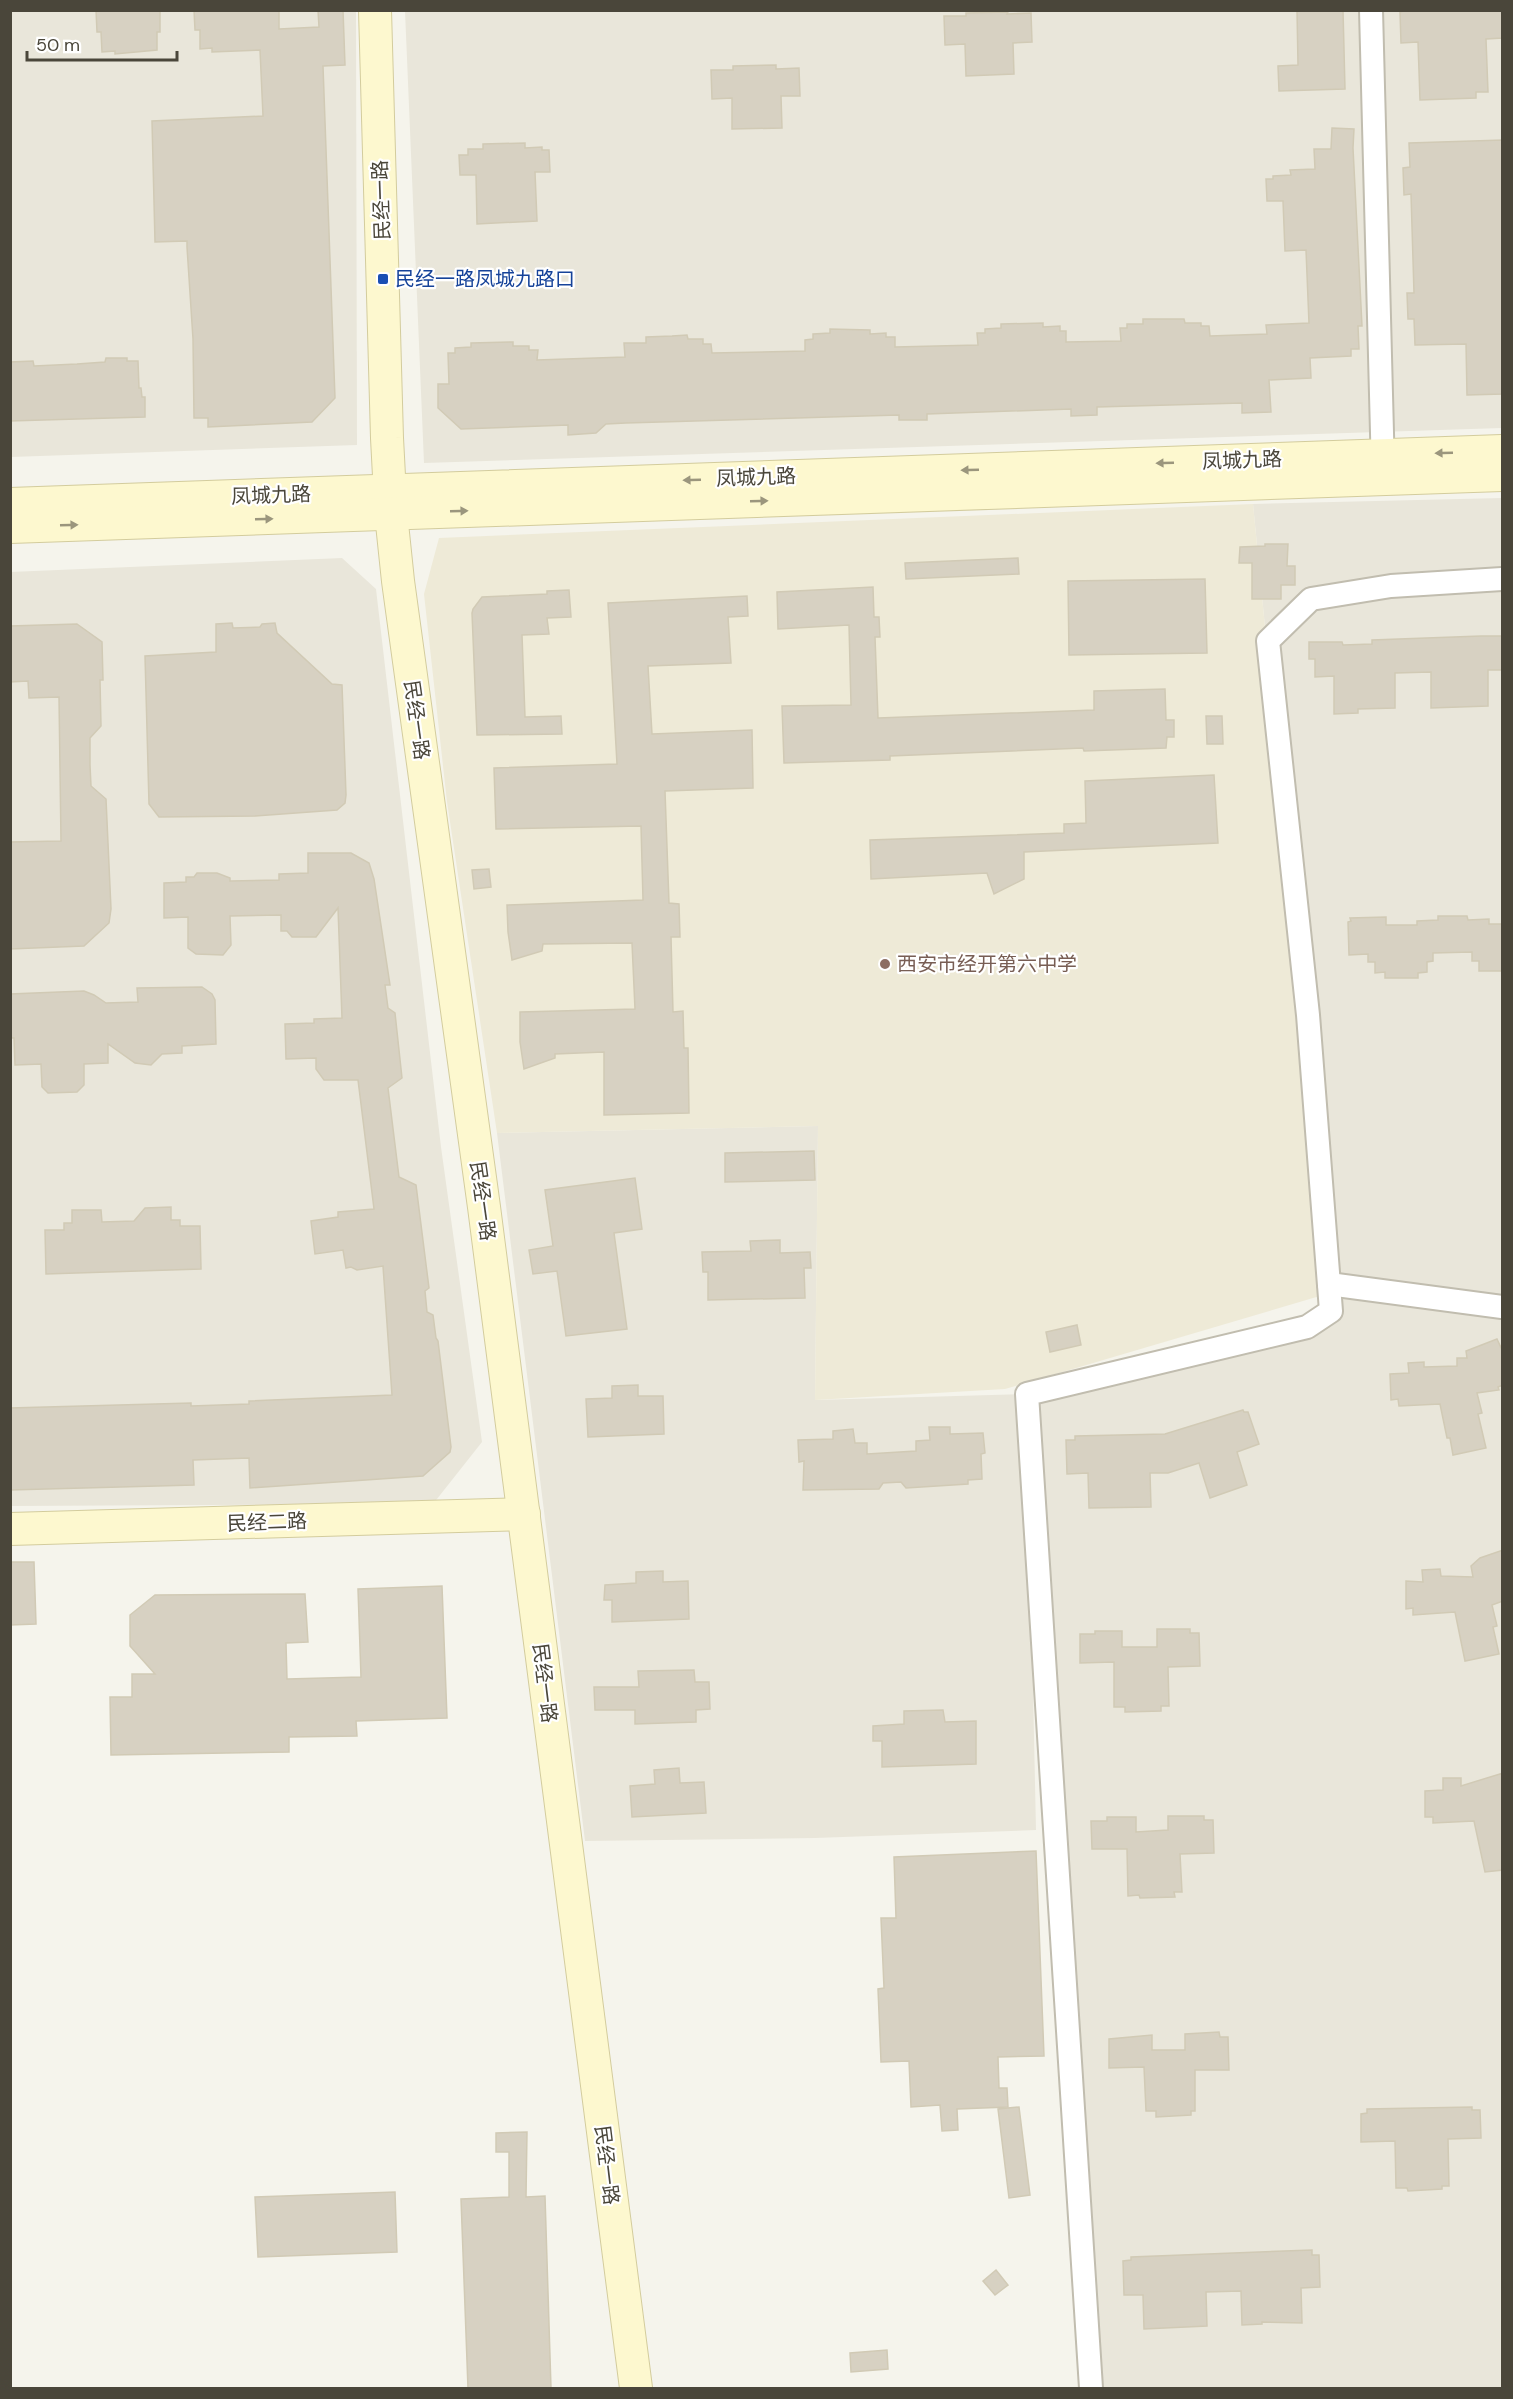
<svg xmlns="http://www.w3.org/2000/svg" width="1513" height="2399" font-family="'DM Sans','Noto Sans SC',sans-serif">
<rect width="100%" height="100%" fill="#f5f4ec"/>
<g fill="#e9e6da">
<polygon points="10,11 356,11 357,445 11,457"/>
<polygon points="405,11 1502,11 1502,428 424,463"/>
<polygon points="1502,498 1502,2388 1100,2388 1027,1411 1036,1830 815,1838 585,1841 497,1133 818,1126 815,1400 1027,1394 1318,1320 1329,1284 1253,504"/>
<polygon points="342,558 376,589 441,1147 482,1442 433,1504 11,1506 10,572"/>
</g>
<polygon fill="#eeead7" points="1253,504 1330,1293 1005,1389 815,1400 818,1126 497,1133 447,802 424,594 439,538"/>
<g fill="#d7d1c2" stroke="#d1cab5" stroke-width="1.5">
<polygon points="96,10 160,10 160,32 157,32 157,50 115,54 115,51 102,52 101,32 97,32"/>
<polygon points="194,10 279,10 279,29 319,27 318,10 343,10 345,65 323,66 335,398 312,422 208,427 208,418 194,418 193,339 187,247 187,241 155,242 152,121 263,116 260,50 212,52 212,48 200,49 200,30 195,30"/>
<polygon points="1297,10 1343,10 1345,89 1279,91 1278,66 1298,65"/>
<polygon points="1407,10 1503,10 1503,38 1486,39 1488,92 1476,92 1476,98 1420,100 1418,42 1401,43 1400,12"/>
<polygon points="1008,12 1007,14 1031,13 1032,42 1013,43 1014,74 966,76 965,44 945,45 944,16 966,16 966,13"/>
<polygon points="776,65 776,69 799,68 800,96 781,96 782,128 732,129 732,98 712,99 711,70 733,70 733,66"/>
<polygon points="1332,128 1354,129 1353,148 1362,326 1358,326 1359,349 1351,349 1351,356 1310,358 1311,378 1269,380 1271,412 1242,413 1242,403 1097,407 1097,415 1071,416 1071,409 927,414 927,420 899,420 899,415 626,423 606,424 596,433 568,435 568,425 461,429 438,408 438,384 449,384 448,353 455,353 455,348 471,347 471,343 513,342 513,346 529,346 529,350 538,350 537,360 625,357 624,343 646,343 646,337 672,336 687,335 688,339 703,339 703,344 711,344 712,353 805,351 805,340 813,339 813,334 830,333 830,329 870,330 870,334 886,333 886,337 895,337 895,347 978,345 977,333 985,333 985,329 1001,328 1001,324 1043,323 1043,327 1060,326 1060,331 1066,331 1066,342 1121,341 1120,328 1127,328 1127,324 1143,324 1143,319 1184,319 1185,323 1201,323 1201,326 1209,326 1210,336 1267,334 1266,325 1309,323 1306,250 1285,251 1283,201 1267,201 1266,179 1273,179 1273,176 1291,175 1290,170 1315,169 1314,149 1331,149"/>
<polygon points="1503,140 1503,394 1467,395 1466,344 1415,345 1414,319 1408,319 1407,293 1414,293 1411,194 1404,195 1403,168 1410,167 1409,143"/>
<polygon points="525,143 525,148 542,147 542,150 549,150 550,172 535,172 537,221 477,224 476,175 460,175 459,155 468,155 468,149 483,149 483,144"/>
<polygon points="106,358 127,358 127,361 138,361 139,388 141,388 142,397 145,397 145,417 10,421 10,362 33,361 34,366 77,364 105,362"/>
<polygon points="1265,544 1288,544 1287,566 1295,566 1295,585 1281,585 1281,599 1252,599 1252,563 1239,563 1240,547 1265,546"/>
<polygon points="1018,558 1019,574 906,579 905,563"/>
<polygon points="1205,579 1207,653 1069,655 1068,581"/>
<polygon points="873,587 874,617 879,617 880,637 875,637 878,718 1094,710 1094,691 1165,689 1166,720 1174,720 1174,737 1167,737 1166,748 1084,751 1083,748 890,756 890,760 784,763 782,706 851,705 849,625 778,629 777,592"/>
<polygon points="569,590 571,617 547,618 549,634 522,635 525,717 561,716 562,734 477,735 472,613 473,609 482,597 547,594 547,591"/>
<polygon points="747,596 748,616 728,617 731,663 648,666 652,734 752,730 753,788 665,791 669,903 679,904 680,937 671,937 673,1012 683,1011 684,1048 688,1048 689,1113 604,1115 604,1052 555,1054 555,1058 524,1069 520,1042 520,1012 635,1009 632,943 543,944 542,951 512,960 508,932 507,905 643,900 641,826 496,829 494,768 617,764 608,603"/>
<polygon points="232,623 233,628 260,627 262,624 275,623 277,633 332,684 342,685 346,795 345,803 337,810 255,816 159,817 149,804 145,656 216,652 216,624"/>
<polygon points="77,624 102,642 103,680 100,680 101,726 90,738 90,765 91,786 106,799 111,909 109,923 84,946 10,949 10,842 61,841 59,697 29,698 28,681 10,682 10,626"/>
<polygon points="1481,636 1503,636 1503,670 1488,670 1488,706 1431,708 1431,672 1395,673 1395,708 1358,709 1358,713 1334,714 1334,676 1315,677 1315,659 1309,659 1309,642 1342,642 1343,645 1372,644 1372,640"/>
<polygon points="1206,716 1222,716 1223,744 1207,744"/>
<polygon points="1214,775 1218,843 1024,852 1024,879 994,894 987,873 871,879 870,840 1064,833 1064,824 1086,823 1085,781"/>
<polygon points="308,853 351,853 369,863 374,879 390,985 385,985 388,1008 395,1013 402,1078 388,1088 399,1177 416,1185 429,1288 425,1291 427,1312 433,1315 436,1338 438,1341 451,1447 450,1452 423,1476 250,1488 249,1458 193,1460 194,1485 10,1490 10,1408 191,1403 191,1406 249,1404 249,1401 392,1395 383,1266 357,1270 351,1267 346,1268 343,1250 315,1254 311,1221 338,1217 338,1212 374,1209 358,1080 324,1080 316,1069 316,1058 286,1059 285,1024 314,1023 314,1019 342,1018 338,908 316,937 292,937 287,931 281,931 281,915 230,916 231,945 223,955 196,954 188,948 188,917 164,918 164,883 186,882 186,877 194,877 197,873 217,873 230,878 230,881 279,880 279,874 308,873"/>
<polygon points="489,869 491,887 474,889 472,870"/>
<polygon points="1438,916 1467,916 1468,920 1489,919 1489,924 1503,924 1502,971 1479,971 1479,961 1472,961 1472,952 1433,953 1433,961 1427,962 1427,972 1418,973 1418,978 1385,978 1385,972 1375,973 1375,962 1368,962 1368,954 1349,955 1348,922 1351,921 1350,918 1386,917 1386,925 1417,925 1417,921 1438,920"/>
<polygon points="202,987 212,994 215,1000 216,1044 182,1046 182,1053 162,1054 151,1065 135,1063 108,1044 108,1063 84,1064 84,1085 77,1092 48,1093 42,1087 41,1064 15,1065 14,1038 10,1038 10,994 84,991 94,995 106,1003 138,1002 137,988"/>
<polygon points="814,1151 815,1180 725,1182 725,1153"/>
<polygon points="635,1178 642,1229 614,1233 627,1329 566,1336 557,1271 533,1274 529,1250 553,1246 545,1190"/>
<polygon points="171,1207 171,1220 180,1220 180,1226 200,1226 201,1269 46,1274 45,1230 64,1230 64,1223 72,1223 72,1210 101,1210 102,1222 134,1221 145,1208"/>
<polygon points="780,1240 780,1253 810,1252 811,1268 804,1268 805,1298 708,1300 708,1272 703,1272 702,1252 751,1251 750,1241"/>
<polygon points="1077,1325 1081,1345 1050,1352 1046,1332"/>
<polygon points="1497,1339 1503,1352 1503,1385 1498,1387 1499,1390 1477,1393 1482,1413 1478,1414 1486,1448 1453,1455 1450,1438 1447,1438 1440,1404 1399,1406 1398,1399 1391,1400 1390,1374 1409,1373 1408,1363 1424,1362 1424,1367 1457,1366 1457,1358 1467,1358 1466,1351"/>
<polygon points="638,1385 638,1396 663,1396 664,1434 588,1437 586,1399 612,1398 612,1386"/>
<polygon points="1243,1410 1244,1412 1248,1412 1259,1444 1237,1452 1247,1485 1210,1498 1199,1463 1168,1473 1150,1473 1151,1507 1089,1508 1088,1473 1067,1474 1066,1440 1075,1440 1075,1436 1165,1434"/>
<polygon points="929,1427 950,1427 950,1434 983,1433 985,1453 981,1454 982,1479 968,1480 968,1484 906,1488 901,1482 883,1483 879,1489 803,1490 804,1461 799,1462 798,1440 833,1439 833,1431 853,1429 855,1443 867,1443 867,1454 916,1451 916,1441 930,1440"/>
<polygon points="1503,1550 1503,1601 1492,1605 1497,1626 1493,1627 1499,1654 1465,1661 1455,1612 1413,1615 1413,1608 1406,1609 1406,1581 1423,1582 1422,1570 1440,1569 1441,1576 1473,1577 1471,1566 1480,1558"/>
<polygon points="10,1562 34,1562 36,1624 10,1625"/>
<polygon points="663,1571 663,1582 688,1581 689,1619 612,1622 612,1600 604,1600 605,1585 636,1583 636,1572"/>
<polygon points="442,1586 447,1718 356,1721 357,1736 289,1737 289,1752 111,1755 110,1697 132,1697 132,1674 155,1674 130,1646 130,1615 155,1595 305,1594 308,1642 286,1643 287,1679 361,1677 358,1589"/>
<polygon points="1157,1629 1190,1629 1190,1633 1199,1633 1200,1666 1168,1667 1169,1706 1161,1706 1161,1711 1125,1712 1125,1707 1114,1707 1114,1662 1080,1663 1080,1634 1095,1634 1095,1631 1122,1631 1122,1647 1157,1647"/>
<polygon points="694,1670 695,1682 709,1682 710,1709 696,1710 696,1722 635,1724 635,1710 595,1710 594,1687 639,1687 638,1671"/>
<polygon points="943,1710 945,1722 976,1721 976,1764 882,1767 882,1741 873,1741 873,1726 904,1724 904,1711"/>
<polygon points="679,1768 680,1783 704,1782 706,1813 632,1817 630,1786 655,1784 654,1770"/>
<polygon points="1503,1773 1503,1870 1485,1872 1474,1821 1433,1823 1433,1817 1425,1817 1425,1791 1443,1790 1443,1778 1461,1778 1461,1786"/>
<polygon points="1168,1816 1204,1816 1204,1820 1213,1820 1214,1853 1180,1854 1182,1892 1174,1892 1175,1897 1140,1898 1139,1895 1128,1896 1127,1849 1092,1849 1091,1821 1107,1821 1107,1817 1136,1817 1136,1832 1168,1830"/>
<polygon points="1036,1851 1044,2056 998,2057 999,2088 1007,2088 1008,2107 957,2109 958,2130 942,2131 940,2105 911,2107 909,2061 881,2062 878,1989 884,1988 881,1918 896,1918 894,1857"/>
<polygon points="1219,2032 1220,2037 1228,2037 1229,2070 1195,2070 1195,2111 1191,2111 1191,2115 1156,2117 1156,2111 1146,2111 1144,2067 1109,2068 1109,2039 1152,2035 1152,2050 1185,2050 1185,2034"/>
<polygon points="1019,2107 1030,2195 1009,2198 998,2109"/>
<polygon points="1472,2107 1472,2110 1480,2110 1481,2138 1448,2139 1449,2186 1442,2186 1442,2189 1408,2191 1407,2188 1396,2188 1395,2141 1361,2142 1361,2114 1367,2113 1367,2109"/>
<polygon points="527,2132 526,2197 545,2196 551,2388 468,2388 461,2199 509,2197 509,2152 496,2152 496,2133"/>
<polygon points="395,2192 397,2252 258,2257 255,2197"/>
<polygon points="1312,2250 1312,2255 1319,2255 1320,2287 1301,2288 1302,2323 1262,2322 1262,2324 1242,2325 1241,2291 1206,2292 1207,2326 1144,2329 1143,2295 1124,2295 1123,2261 1131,2260 1131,2257"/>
<polygon points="996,2270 1008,2285 995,2295 983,2281"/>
<polygon points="887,2350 888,2369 851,2372 850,2353"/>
</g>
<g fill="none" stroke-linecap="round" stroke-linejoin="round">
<defs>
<g id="street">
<polyline points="1371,10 1383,471"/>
<polyline points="1329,1284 1502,1307"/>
<polyline points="1091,2388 1027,1394 1307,1327 1331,1311 1308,1015 1268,641 1311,599 1391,586 1502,579"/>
</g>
<g id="secondary">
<polyline points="375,10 387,438 391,514 398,581 484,1207 636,2388"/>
<polyline points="10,504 1502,451"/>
<polyline points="10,527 1502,475"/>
<polyline points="10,1529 524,1514"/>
</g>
</defs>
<use href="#street" stroke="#c1bdaf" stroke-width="26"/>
<use href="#secondary" stroke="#d3cc9d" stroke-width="34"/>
<use href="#street" stroke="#fff" stroke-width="22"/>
<use href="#secondary" stroke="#fdf8cf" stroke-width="32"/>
</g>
<defs><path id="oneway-solid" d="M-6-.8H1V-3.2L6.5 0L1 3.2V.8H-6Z" transform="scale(1.5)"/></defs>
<g fill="#9b967d">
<use href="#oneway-solid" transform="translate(1444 453) rotate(178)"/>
<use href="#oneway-solid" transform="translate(1165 463) rotate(178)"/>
<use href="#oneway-solid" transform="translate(970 470) rotate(178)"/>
<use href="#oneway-solid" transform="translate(692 480) rotate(178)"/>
<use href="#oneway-solid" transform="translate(759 501) rotate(-2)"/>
<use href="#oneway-solid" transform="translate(459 511) rotate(-2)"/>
<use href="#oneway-solid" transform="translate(264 519) rotate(-2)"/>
<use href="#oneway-solid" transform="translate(69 525) rotate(-2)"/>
</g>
<rect fill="#1a4fb4" stroke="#fff" stroke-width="2" x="377" y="273" width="12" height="12" rx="3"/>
<circle fill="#8d6e63" stroke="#fff" stroke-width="2" cx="885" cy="964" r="6"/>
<g text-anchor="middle" stroke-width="4.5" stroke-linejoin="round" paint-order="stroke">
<g font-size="20" fill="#4a463a" stroke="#fff">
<text transform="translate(381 200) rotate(-92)" y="7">民经一路</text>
<text transform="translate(1242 460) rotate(-2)" y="7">凤城九路</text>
<text transform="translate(756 477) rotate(-2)" y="7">凤城九路</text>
<text transform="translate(271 495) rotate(-2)" y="7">凤城九路</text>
<text transform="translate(417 720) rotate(82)" y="7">民经一路</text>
<text transform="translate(483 1201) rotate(82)" y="7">民经一路</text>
<text transform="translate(267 1522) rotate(-2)" y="7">民经二路</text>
<text transform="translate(545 1683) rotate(83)" y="7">民经一路</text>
<text transform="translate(607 2165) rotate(83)" y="7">民经一路</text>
</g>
<g font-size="20" fill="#164399" stroke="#fff" text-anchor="start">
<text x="395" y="286">民经一路凤城九路口</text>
</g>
<g font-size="20" fill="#785e54" stroke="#fff" text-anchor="start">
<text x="897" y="971">西安市经开第六中学</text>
</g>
</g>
<rect width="1513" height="2399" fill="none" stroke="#4a463a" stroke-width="24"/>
<path d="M27 51v9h150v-9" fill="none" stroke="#4a463a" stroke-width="3"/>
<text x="36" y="51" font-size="18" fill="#4a463a" stroke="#ffffff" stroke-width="4.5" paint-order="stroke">50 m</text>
</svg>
